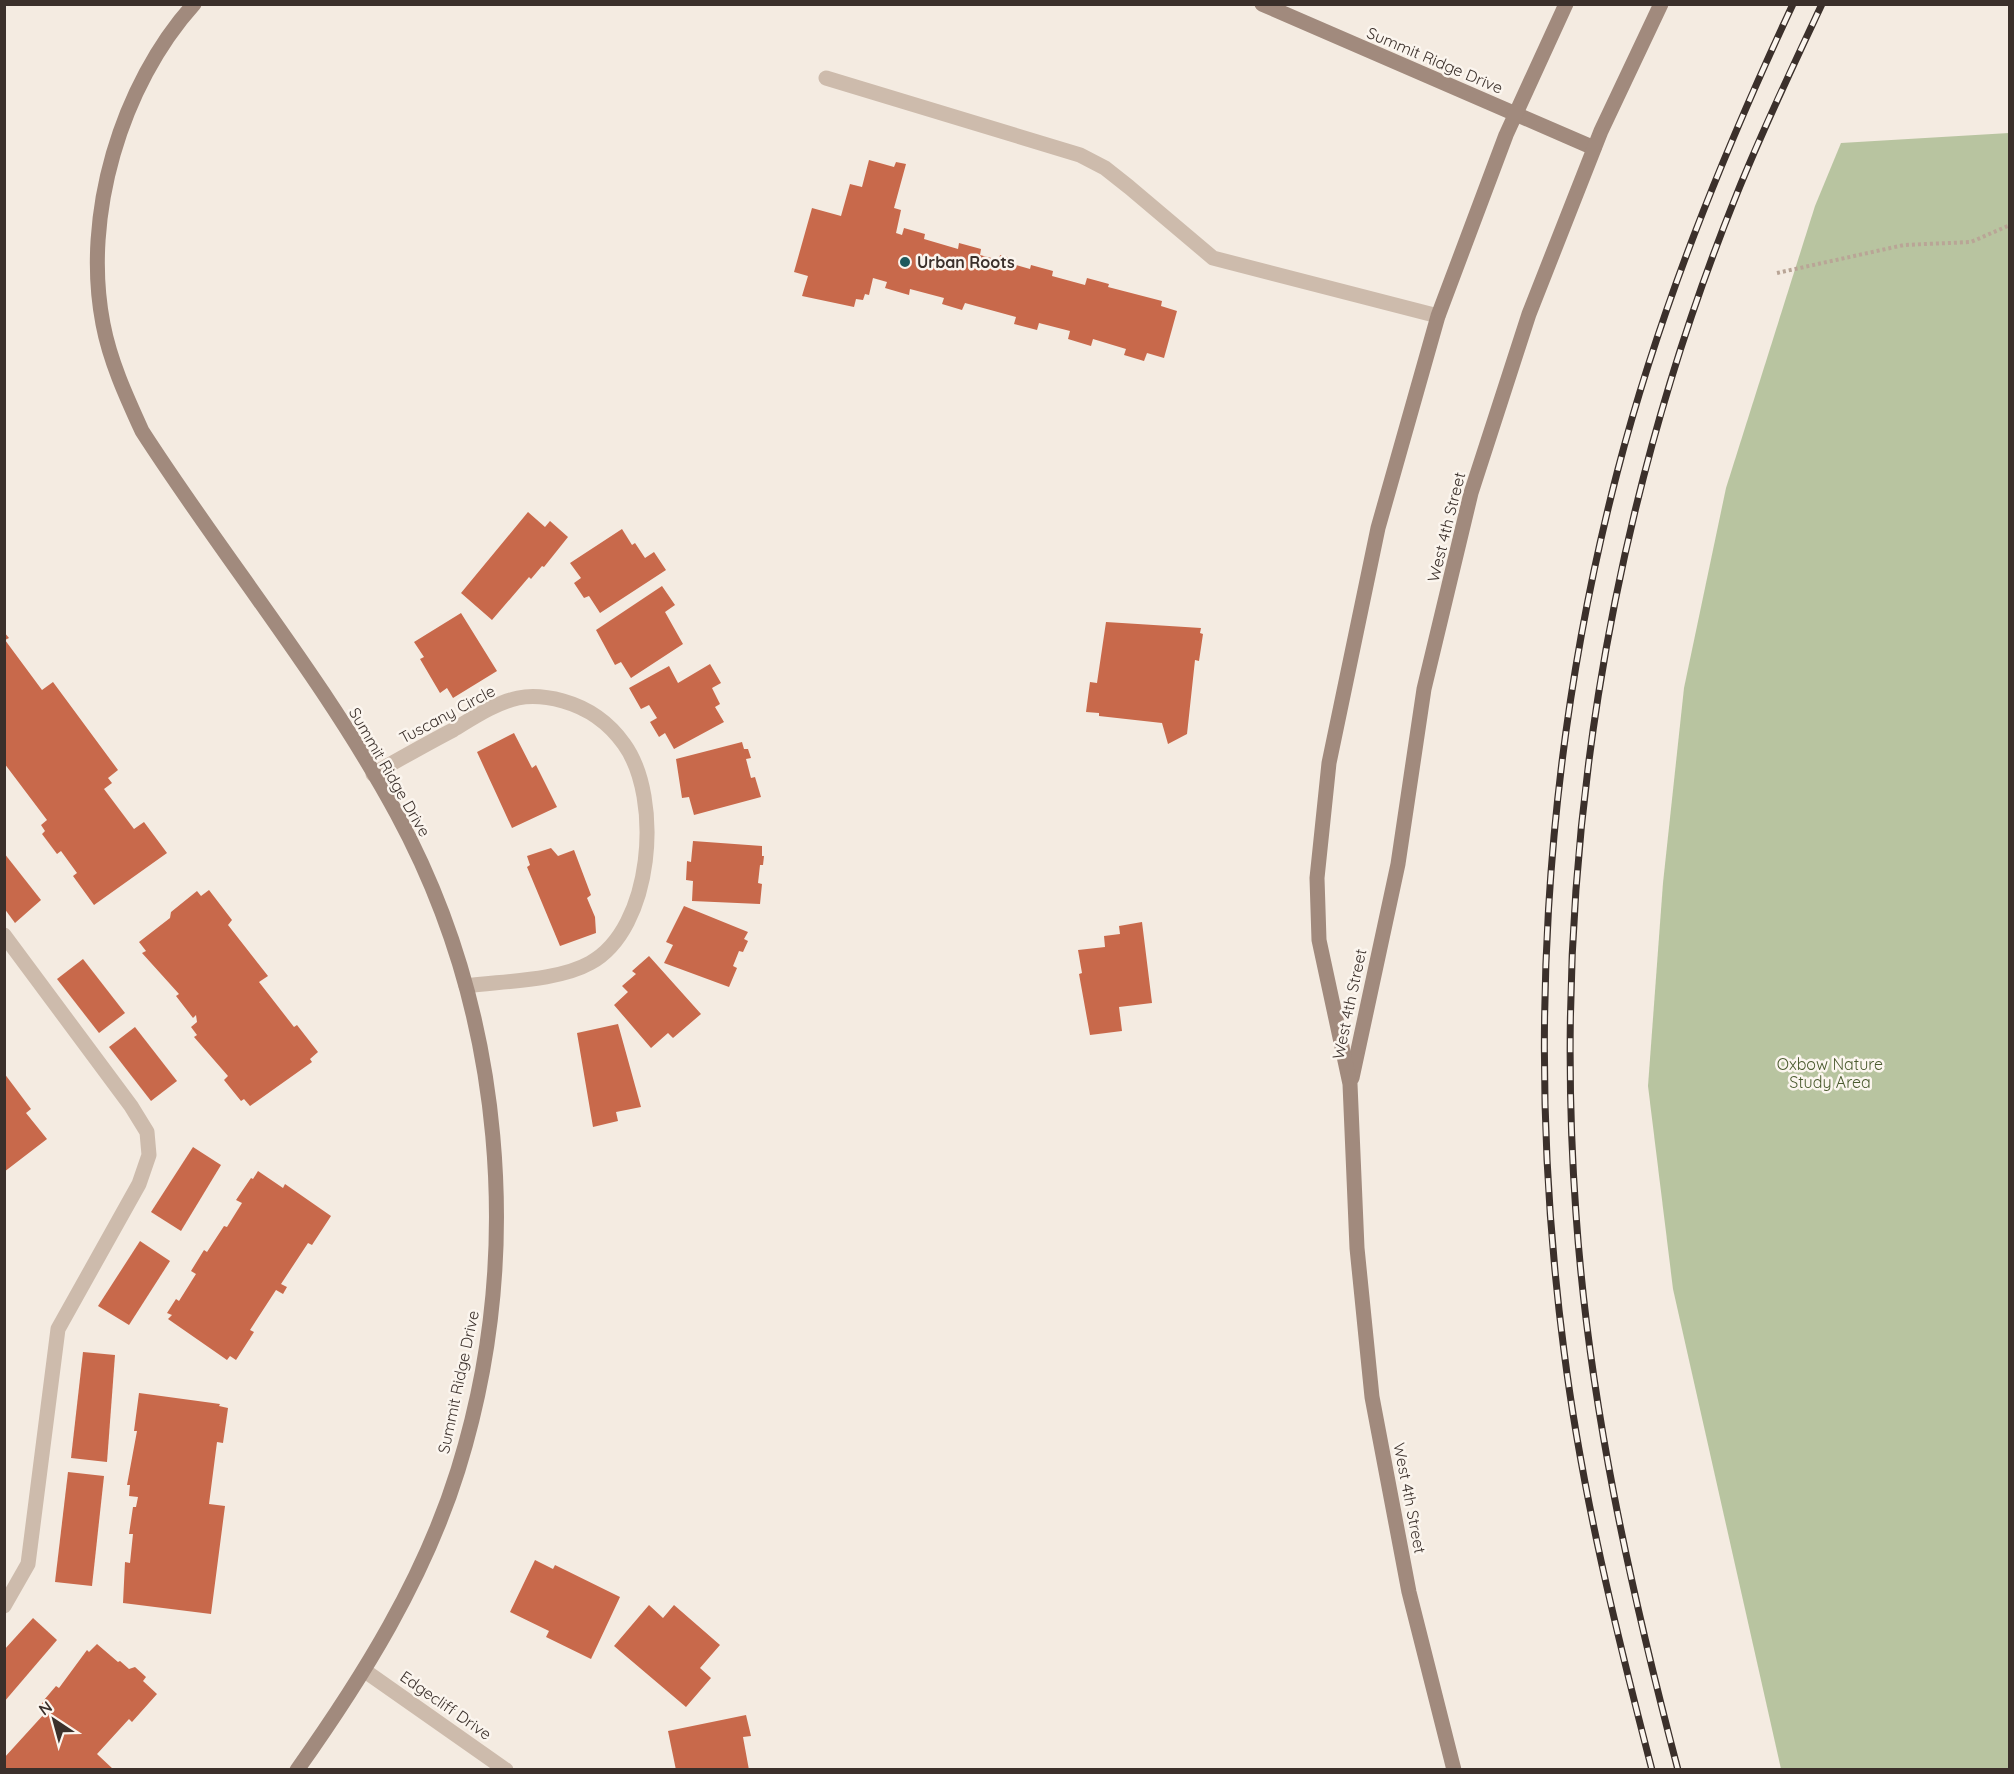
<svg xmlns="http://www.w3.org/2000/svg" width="2014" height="1774" font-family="Quicksand,sans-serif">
<rect width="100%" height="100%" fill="#f4ebe1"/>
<polygon fill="#b8c4a0" points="2009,133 2009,1769 1781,1769 1673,1289 1648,1086 1663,883 1684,688 1726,488 1815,206 1841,143"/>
<g fill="#c8694b">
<polygon points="869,160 894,167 896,162 906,164 894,208 901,210 896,233 902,235 904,228 925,234 924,239 958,249 959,243 981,249 980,255 999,260 1000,255 1014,259 1012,264 1030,269 1031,265 1053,271 1052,276 1085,285 1087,278 1109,284 1108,287 1162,301 1161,306 1177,311 1164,358 1147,353 1144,361 1124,355 1126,349 1093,339 1091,346 1068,339 1070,331 1039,323 1037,330 1014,324 1016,317 965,303 962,310 942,304 944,298 910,289 909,295 885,288 887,282 873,278 869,295 865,294 863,300 856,299 854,307 802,296 808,276 794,272 812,208 841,216 850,184 862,187"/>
<polygon points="528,512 545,527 550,521 568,537 544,567 542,566 531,579 529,577 492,620 461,593"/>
<polygon points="622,529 632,545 635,543 645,558 654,552 666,570 600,613 589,596 584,598 574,583 581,578 570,563"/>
<polygon points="662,586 675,605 665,612 683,644 631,678 621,662 615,665 596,630"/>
<polygon points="461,613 497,671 453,698 447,688 440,693 420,659 424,657 414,642"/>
<polygon points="1106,622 1201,628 1200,633 1203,634 1199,661 1195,660 1187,734 1168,744 1162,723 1099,716 1099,713 1086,712 1090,682 1097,683"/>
<polygon points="4,632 9,638 5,640 42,690 53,682 118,770 108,778 112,783 104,789 134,829 144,822 167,853 94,905 73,876 77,873 61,851 57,854 42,834 45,831 41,825 47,820 4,763"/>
<polygon points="710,664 721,683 712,688 720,704 715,707 724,722 674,749 665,733 659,737 650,722 657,718 649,705 641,709 629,688 669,666 678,683"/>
<polygon points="514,733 532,768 536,765 557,807 512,828 477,752"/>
<polygon points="742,742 744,749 748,749 751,758 746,759 751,778 755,777 761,797 694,815 689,797 682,798 676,759"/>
<polygon points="693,841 762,846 762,856 764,856 763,865 760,865 758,883 762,884 760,904 692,901 693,881 686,880 687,861 691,862"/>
<polygon points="551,848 558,856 574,850 591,895 587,898 595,917 596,933 560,946 527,867 530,865 527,856"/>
<polygon points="4,853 41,900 15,923 4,908"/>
<polygon points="209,890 232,920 228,925 268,976 259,982 294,1027 297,1025 318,1052 310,1059 312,1062 250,1106 244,1099 241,1101 224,1080 228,1076 194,1037 197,1035 191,1027 197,1022 196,1015 193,1018 176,996 179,994 142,953 146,951 139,942 170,918 171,912 197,891 201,896"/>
<polygon points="684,906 748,932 744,939 748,941 743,952 739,951 733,966 737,968 729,987 664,963 673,945 666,942"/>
<polygon points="1142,922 1152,1003 1119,1007 1122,1031 1090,1035 1079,974 1082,973 1078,950 1105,947 1104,936 1120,934 1119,926"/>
<polygon points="649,956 701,1014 673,1038 668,1033 651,1048 614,1005 628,992 622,986 636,974 632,971"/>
<polygon points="83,959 125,1013 99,1033 57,979"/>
<polygon points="618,1024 641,1107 616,1112 618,1121 593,1127 577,1033"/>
<polygon points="135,1027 177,1081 151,1101 109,1047"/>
<polygon points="4,1073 31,1109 26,1113 47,1139 4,1172"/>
<polygon points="193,1147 221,1165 181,1231 151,1212"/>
<polygon points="258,1171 283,1188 285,1184 331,1216 312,1245 308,1243 281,1284 287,1287 283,1294 276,1290 250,1330 254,1332 236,1360 230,1356 227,1360 168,1319 172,1315 167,1313 176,1299 179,1301 196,1274 191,1271 204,1250 207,1252 224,1226 227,1227 242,1203 236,1200 251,1178 253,1179"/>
<polygon points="140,1241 170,1261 129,1325 98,1306"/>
<polygon points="83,1352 115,1355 107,1462 71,1458"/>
<polygon points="139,1393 220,1404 219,1406 228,1408 223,1443 217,1442 209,1504 225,1506 211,1614 123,1603 125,1562 130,1563 133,1534 129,1534 133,1507 136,1507 138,1497 129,1496 130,1485 127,1485 137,1431 134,1431"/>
<polygon points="68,1472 104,1476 92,1586 55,1582"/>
<polygon points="535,1560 553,1569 555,1565 620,1597 591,1659 546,1637 549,1631 510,1612"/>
<polygon points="649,1605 663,1618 674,1605 720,1645 700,1668 711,1678 686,1707 614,1646"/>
<polygon points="33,1618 57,1640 4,1702 4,1650"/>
<polygon points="97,1644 118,1662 120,1661 129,1669 135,1667 146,1677 143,1681 157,1694 132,1722 129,1719 97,1754 114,1770 4,1770 4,1758 45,1713 39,1708 44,1700 56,1686 59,1688 87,1650 89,1652"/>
<polygon points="746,1715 751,1736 743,1737 749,1770 676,1770 668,1731"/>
</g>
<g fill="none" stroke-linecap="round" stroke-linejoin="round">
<polyline stroke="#b9a596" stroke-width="4" stroke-dasharray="3 3" stroke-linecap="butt" points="1777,273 1904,245 1971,242 2010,225"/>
<g stroke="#cdbbac" stroke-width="15">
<polyline points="826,78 1080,155 1105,168 1129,187 1213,258 1438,316"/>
<path d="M 373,774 C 400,759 426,744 453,730 C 473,718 495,703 518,698 C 533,695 548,697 563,701 C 588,708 609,723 624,744 C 663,798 653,929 590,963 C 558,981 502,981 466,986"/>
<polyline points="4,935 131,1106 147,1132 149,1155 139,1184 58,1329 28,1564 4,1606"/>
</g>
<polyline stroke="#cdbbac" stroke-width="15" points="365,1671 506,1770"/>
<g stroke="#a18a7d" stroke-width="15">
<path d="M 194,4 C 121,85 82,216 103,324 C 110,361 126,396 142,431 C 225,560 324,679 397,814 C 504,1012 525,1255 458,1470 C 424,1579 363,1677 297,1770"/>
<polyline points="1262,4 1594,148"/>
<polyline points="1352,1078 1398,864 1424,689 1471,493 1529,314 1601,131 1661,4"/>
<polyline points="1454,1770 1409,1592 1372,1397 1357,1248 1350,1084 1319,940 1317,878 1329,763 1378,528 1438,316 1506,135 1566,4"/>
</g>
<defs>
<g id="rail">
<path d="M 1652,1770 C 1616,1631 1582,1493 1564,1351 C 1526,1058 1543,759 1617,473 C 1659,311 1722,156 1793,4"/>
<path d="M 1678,1770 C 1630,1587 1589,1403 1576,1214 C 1551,869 1607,516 1736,196 C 1762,131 1792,68 1822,4"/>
</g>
</defs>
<use href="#rail" stroke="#3b302b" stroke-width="7"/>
<use href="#rail" stroke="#fbf5ee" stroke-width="4.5" stroke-dasharray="14" stroke-linecap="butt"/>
</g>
<circle fill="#1f5a5e" stroke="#fbf5ee" stroke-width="2" cx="905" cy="262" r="6"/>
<g text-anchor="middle" stroke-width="5" stroke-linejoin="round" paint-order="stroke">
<g font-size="16" fill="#3b302b" stroke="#fbf5ee">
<text transform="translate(1435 60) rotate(23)" y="6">Summit Ridge Drive</text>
<text transform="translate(1446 527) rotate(-76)" y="6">West 4th Street</text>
<text transform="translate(447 714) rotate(-28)" y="6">Tuscany Circle</text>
<text transform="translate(390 772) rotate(60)" y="6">Summit Ridge Drive</text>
<text transform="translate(1349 1004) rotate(-78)" y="6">West 4th Street</text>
<text transform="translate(458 1382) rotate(-78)" y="6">Summit Ridge Drive</text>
<text transform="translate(1410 1498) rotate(79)" y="6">West 4th Street</text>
<text transform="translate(446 1705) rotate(35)" y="6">Edgecliff Drive</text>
</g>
<g font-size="16" font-weight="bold" fill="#3b302b" stroke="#fbf5ee" text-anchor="start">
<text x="917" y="268">Urban Roots</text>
</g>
<g font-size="16" fill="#4a5a2e" stroke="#fbf5ee">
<text x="1830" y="1070">Oxbow Nature<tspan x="1830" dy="18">Study Area</tspan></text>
</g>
</g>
<rect width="2014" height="1774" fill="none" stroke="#3b302b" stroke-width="12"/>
<g transform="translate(54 1720) rotate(324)" stroke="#fbf5ee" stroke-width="4.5" paint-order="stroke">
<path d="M0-4.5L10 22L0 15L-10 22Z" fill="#3b302b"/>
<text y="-9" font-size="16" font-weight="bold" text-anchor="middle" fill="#3b302b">N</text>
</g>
</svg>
